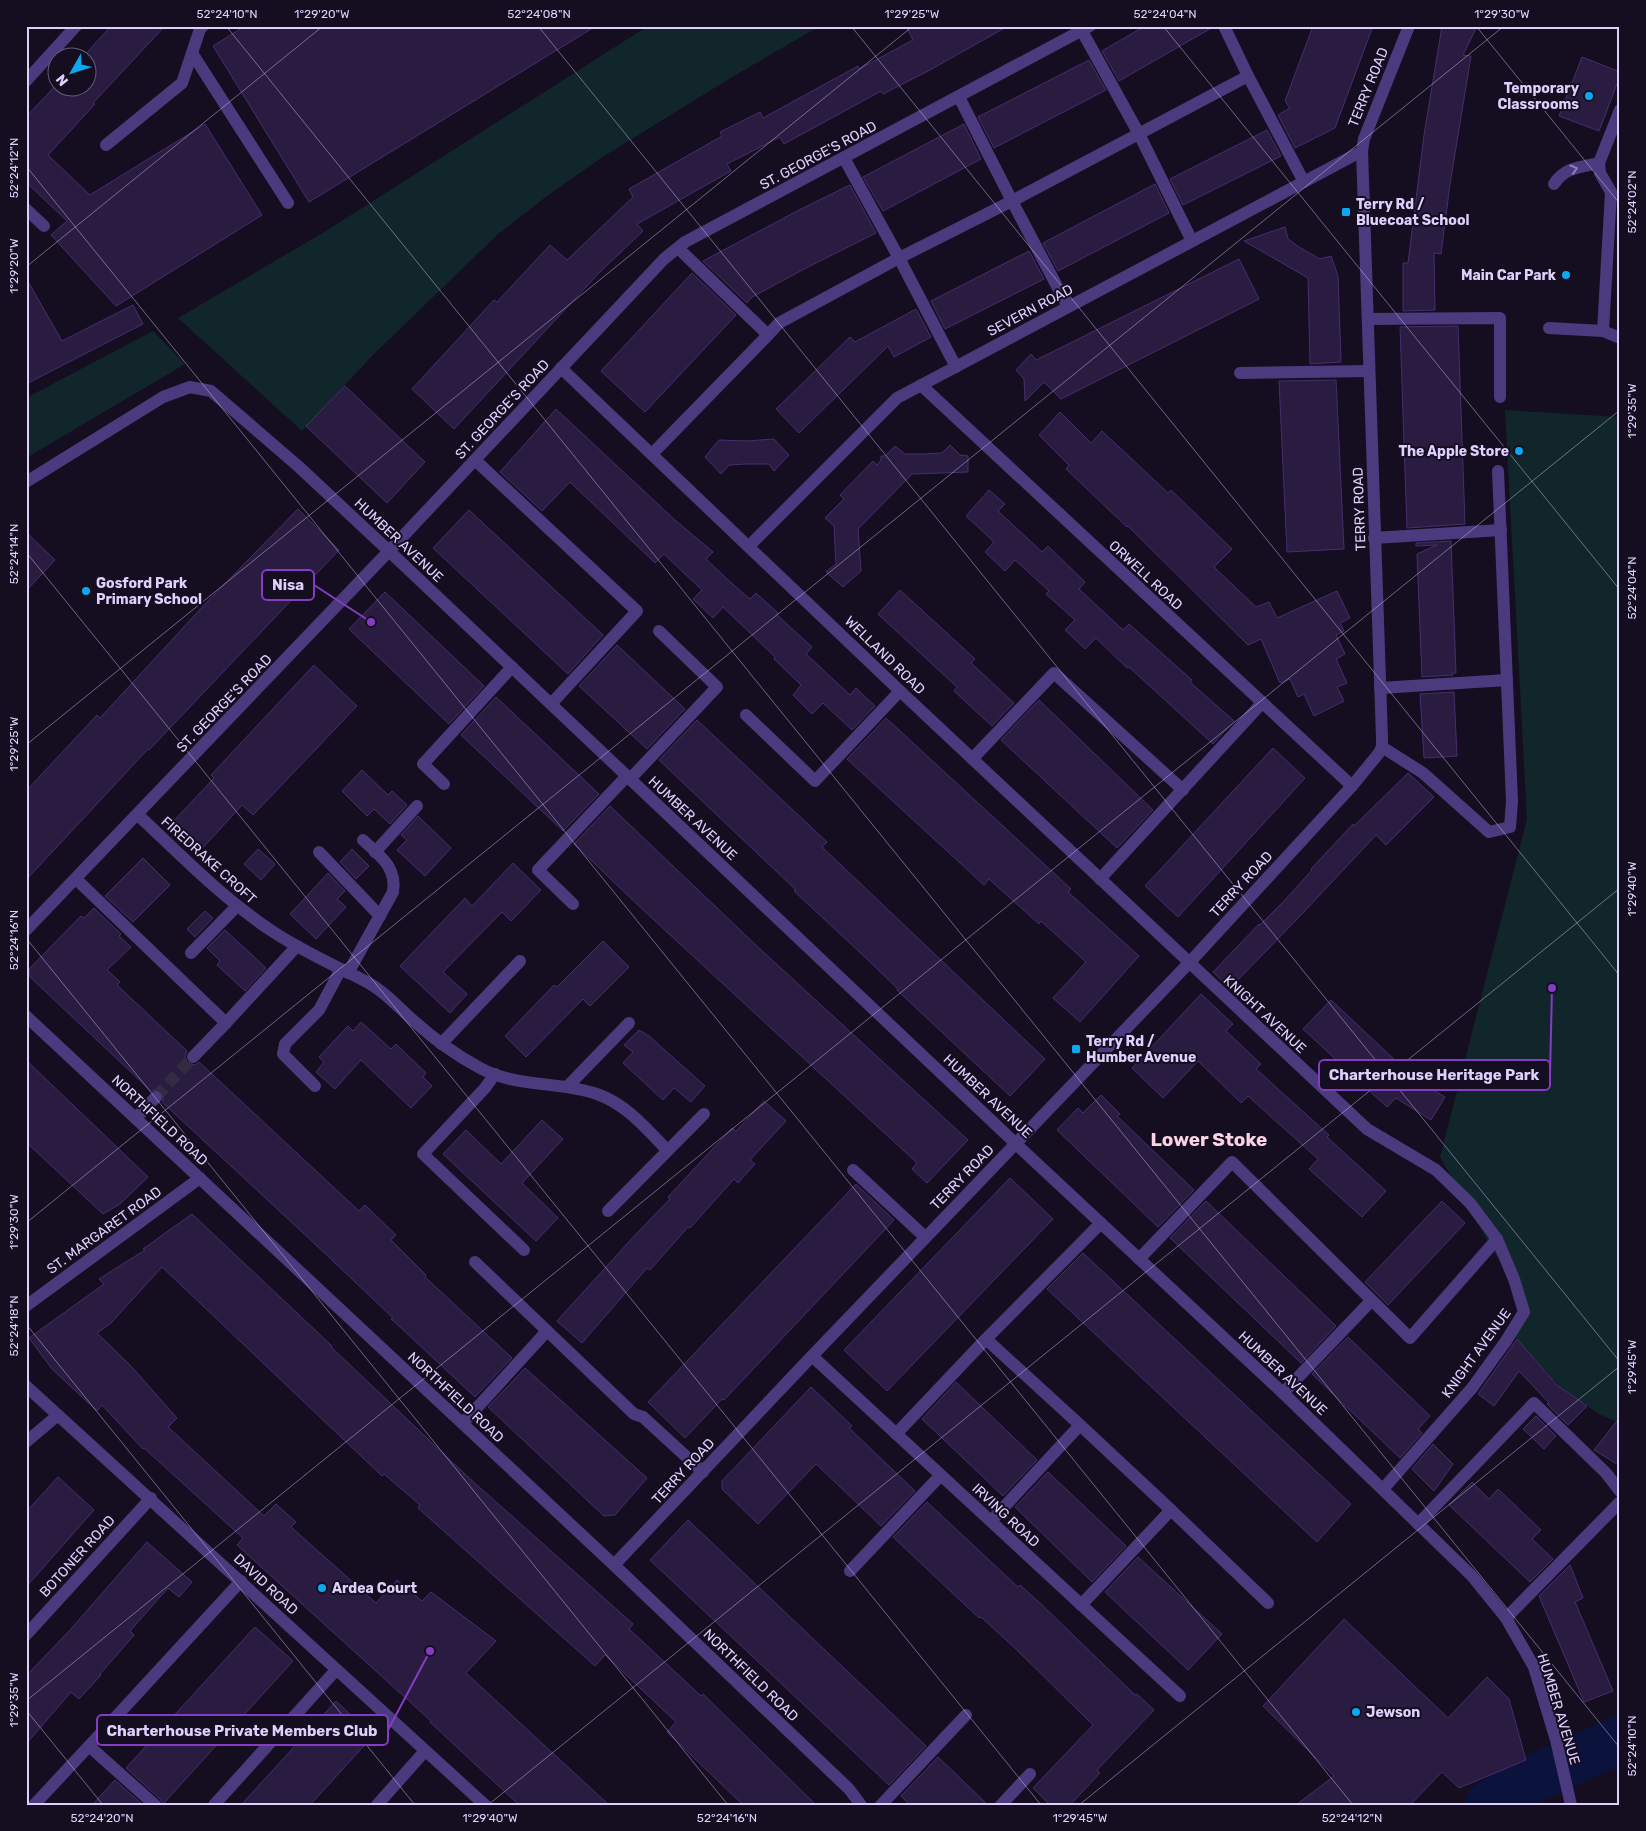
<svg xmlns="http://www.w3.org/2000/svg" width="1646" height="1831" font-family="Rubik,sans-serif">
<rect width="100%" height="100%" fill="#150e21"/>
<g fill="#11262a">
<polygon points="648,26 820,26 737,74 601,158 547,196 497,235 372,356 302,431 178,318 326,231"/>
<polygon points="153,331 185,364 26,458 26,398"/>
<polygon points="1505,410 1620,417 1620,1423 1599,1414 1561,1388 1515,1337 1524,1312 1515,1285 1491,1247 1440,1157 1527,819"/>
</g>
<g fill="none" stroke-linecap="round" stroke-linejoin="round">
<polyline stroke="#0b133c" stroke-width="48" points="1489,1805 1521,1784 1620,1740"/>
</g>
<g fill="#2a1b41" stroke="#472e6c">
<polygon points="111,26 165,26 93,103 95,104 48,155 90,195 205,124 262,215 116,306 51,235 67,221 26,182 26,117 58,83 58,88 88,88 88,58 82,58"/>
<polygon points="245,26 596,26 309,202 213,46"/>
<polygon points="906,26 1008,26 930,70 883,94 881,91 784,144 780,137 727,164 731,171 637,224 643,231 599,273 454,429 412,389 494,300 497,302 550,245 567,260 633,197 629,189 722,136 720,132 760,112 763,118 858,66 859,69 913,40"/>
<polygon points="1145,26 1215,26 1119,81 1102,51"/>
<polygon points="1313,26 1373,26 1335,128 1295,148 1278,115 1290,108 1285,101"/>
<polygon points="1442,26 1477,26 1463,55 1471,56 1450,184 1441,254 1434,253 1435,310 1403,311 1403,263 1408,263 1424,135"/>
<polygon points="1582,57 1620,72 1620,76 1599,131 1559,116"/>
<polygon points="1089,60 1106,90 994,148 978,117"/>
<polygon points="964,124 981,159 883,211 863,177"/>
<polygon points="1267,130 1281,156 1183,205 1170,179"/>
<polygon points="1155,184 1169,213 1058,271 1043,243"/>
<polygon points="850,185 876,233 810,266 752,297 747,303 703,261 799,210"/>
<polygon points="1285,227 1288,239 1299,247 1320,259 1331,256 1338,276 1341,362 1310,364 1308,278 1244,241"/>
<polygon points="1029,251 1044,279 945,329 931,301"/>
<polygon points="1239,259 1259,299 1061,399 1044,382 1025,401 1024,379 1016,370 1031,354 1036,360"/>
<polygon points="692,273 736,315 645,412 601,371"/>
<polygon points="26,278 62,341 133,305 143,324 26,384"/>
<polygon points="916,309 931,337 894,357 888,346 799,433 776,409 850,337 855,342"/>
<polygon points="1458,326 1465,524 1407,528 1400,327"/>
<polygon points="1336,380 1344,549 1287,552 1279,381"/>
<polygon points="345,386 425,462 387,503 306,426"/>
<polygon points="556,409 676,521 713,552 706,559 727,579 750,599 756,593 778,613 777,615 812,647 806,654 850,695 856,688 875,706 852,730 823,703 812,714 793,695 801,685 774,659 775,657 723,607 713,618 693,599 702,590 664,554 655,563 570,482 542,511 500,472"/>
<polygon points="1060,412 1091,443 1102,431 1168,493 1171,490 1232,549 1214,567 1256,607 1269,602 1277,618 1337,591 1350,618 1340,623 1344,631 1336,635 1345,654 1336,659 1347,683 1337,687 1344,701 1314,716 1304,694 1298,697 1290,679 1280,683 1261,639 1248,645 1128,526 1127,527 1066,469 1069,465 1039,435"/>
<polygon points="774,439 789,455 774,471 769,464 746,464 729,465 721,474 705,457 719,440 747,441"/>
<polygon points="950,445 960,455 968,456 968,472 912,474 858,529 861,571 843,587 826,572 836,564 834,526 825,518 844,499 840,495 873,461 877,465 881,460 881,456 885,456 895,446 905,454 923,454 942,453"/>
<polygon points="989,490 1005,504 998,511 1042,552 1048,546 1085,582 1079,589 1123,630 1129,624 1192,680 1190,682 1234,721 1213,744 1129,667 1127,668 1096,638 1085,649 1065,630 1075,620 1046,594 1049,591 1015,560 1005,571 985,552 994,542 966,516"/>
<polygon points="298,509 339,550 149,750 148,749 26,880 26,791 97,715 100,718 205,604"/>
<polygon points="469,510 603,635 568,674 433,548"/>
<polygon points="26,532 55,560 26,591"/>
<polygon points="1451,541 1456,673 1452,673 1453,675 1422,677 1417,554 1437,545 1416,546 1416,543"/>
<polygon points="900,590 975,659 971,663 1014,703 992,726 954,691 957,687 878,614"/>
<polygon points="385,592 484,686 449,724 349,629"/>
<polygon points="617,645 685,709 647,749 579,686"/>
<polygon points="314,665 357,706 253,815 242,805 199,852 170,825 214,778 211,775"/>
<polygon points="1454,692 1457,756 1424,758 1420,694"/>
<polygon points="496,697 599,794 563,831 461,735"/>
<polygon points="1039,700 1153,810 1117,848 1001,740"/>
<polygon points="886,718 1071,889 1068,892 1139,956 1080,1022 1053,998 1086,962 1041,921 1039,924 989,879 984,885 847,759"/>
<polygon points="697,720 827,842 822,847 1045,1059 1010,1096 897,990 898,989 868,960 794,891 796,890 659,760"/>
<polygon points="1273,748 1305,778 1178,917 1145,886"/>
<polygon points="362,770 388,795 392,791 407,805 390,824 374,809 367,816 342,791"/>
<polygon points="1408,773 1434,797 1386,845 1376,835 1301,915 1230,988 1213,972 1259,924 1260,925 1285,900 1312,870 1311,869 1353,824 1354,826"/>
<polygon points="610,806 760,949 968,1140 927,1183 912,1169 917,1163 640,907 574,844"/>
<polygon points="418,816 451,848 425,876 397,850 407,840 401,835"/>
<polygon points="258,849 275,864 261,880 244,864"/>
<polygon points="352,849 369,866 356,879 340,862"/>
<polygon points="143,858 170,885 133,922 105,896"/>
<polygon points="513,863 541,890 511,921 502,912 443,972 467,994 450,1013 400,966 465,898 472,906"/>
<polygon points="328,873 345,891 337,899 346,907 316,939 290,914"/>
<polygon points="94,908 121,934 119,936 131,947 107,970 120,982 117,985 187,1051 185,1056 187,1062 195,1065 199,1062 359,1211 365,1205 396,1235 391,1240 426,1275 425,1277 512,1358 475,1397 400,1327 391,1319 393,1318 315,1244 162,1102 164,1095 161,1091 157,1089 151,1091 30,977 29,969 81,916 84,918"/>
<polygon points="205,911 213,918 195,937 187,929"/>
<polygon points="225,930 266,968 245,991 217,965 220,961 207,948"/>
<polygon points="603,941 629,967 590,1006 583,999 526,1057 505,1036 554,985 557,987"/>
<polygon points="1201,994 1233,1024 1226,1031 1261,1064 1256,1069 1329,1135 1327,1137 1386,1191 1362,1217 1309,1169 1318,1159 1248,1096 1241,1103 1198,1061 1163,1098 1132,1068"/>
<polygon points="1331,1000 1413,1077 1445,1097 1431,1120 1396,1098 1387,1107 1303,1029"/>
<polygon points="361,1022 391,1049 396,1044 426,1073 423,1077 432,1086 411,1108 361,1060 335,1089 316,1072 324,1062 319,1057 348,1026 353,1031"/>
<polygon points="639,1030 649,1036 705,1086 691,1102 674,1088 663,1100 623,1063 633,1052 624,1045"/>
<polygon points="26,1060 148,1177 120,1204 103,1214 26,1142"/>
<polygon points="1101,1095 1120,1114 1117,1116 1194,1190 1158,1227 1057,1130 1078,1108 1083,1113"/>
<polygon points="764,1101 786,1121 750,1160 755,1164 738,1183 734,1179 690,1228 688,1227 650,1270 647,1268 582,1343 557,1321 636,1234 670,1199 668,1197 732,1128 736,1131"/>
<polygon points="542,1120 563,1139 522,1183 558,1218 536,1241 443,1154 466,1130 501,1164"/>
<polygon points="1010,1178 1053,1219 887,1391 844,1350"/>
<polygon points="856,1184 894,1220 724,1400 722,1399 685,1438 648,1402"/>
<polygon points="1206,1201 1336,1326 1301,1363 1170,1238"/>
<polygon points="1442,1201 1465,1223 1388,1305 1365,1282"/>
<polygon points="192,1214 332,1346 331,1347 468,1477 633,1624 629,1629 701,1696 703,1694 816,1805 743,1805 667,1732 676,1722 605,1655 595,1666 557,1632 418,1508 420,1505 384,1474 382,1476 162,1267 111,1323 97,1333 130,1365 177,1418 168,1427 264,1516 276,1504 296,1522 291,1527 376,1603 397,1580 422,1601 431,1592 496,1641 466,1673 609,1805 519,1805 430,1722 431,1721 237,1545 243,1538 144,1448 143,1449 102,1405 97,1411 52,1369 29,1338 104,1284 99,1279 145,1250 143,1249"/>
<polygon points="1083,1253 1351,1504 1317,1542 1047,1289"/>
<polygon points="1348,1337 1430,1416 1418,1429 1422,1433 1400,1458 1312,1374"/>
<polygon points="1517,1339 1557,1385 1587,1406 1568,1425 1547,1404 1549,1403 1519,1371 1494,1406 1478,1394"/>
<polygon points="525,1368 647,1478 615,1515 604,1516 488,1407"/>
<polygon points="956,1382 1037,1460 1003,1496 922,1419"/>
<polygon points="811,1387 852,1426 849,1428 915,1491 881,1526 816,1464 758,1524 722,1489 722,1481"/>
<polygon points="1536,1416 1556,1436 1544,1449 1523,1429"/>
<polygon points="1620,1417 1620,1466 1594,1450"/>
<polygon points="1433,1444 1453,1464 1434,1491 1412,1469"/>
<polygon points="1048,1472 1126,1546 1092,1582 1015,1507"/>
<polygon points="58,1477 94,1510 26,1587 26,1512"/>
<polygon points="1472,1482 1489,1499 1498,1489 1541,1530 1532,1539 1553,1559 1530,1582 1449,1505"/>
<polygon points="927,1502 1018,1587 1020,1585 1041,1604 1135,1695 1137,1694 1154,1710 1097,1770 1100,1773 1070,1805 1050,1805 1033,1788 1093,1725 1017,1650 981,1617 979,1618 893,1537"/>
<polygon points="688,1520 926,1746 889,1785 650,1560"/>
<polygon points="147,1542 192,1582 179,1597 168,1588 130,1631 134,1635 100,1674 101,1675 79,1699 71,1692 26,1744 26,1676 71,1629"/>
<polygon points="1138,1557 1222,1634 1188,1670 1105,1592"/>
<polygon points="1570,1565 1583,1598 1575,1602 1613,1691 1584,1702 1539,1596"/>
<polygon points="1344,1619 1448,1718 1487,1677 1509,1699 1526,1760 1459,1788 1442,1772 1410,1805 1296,1805 1334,1776 1263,1706"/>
<polygon points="255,1627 293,1661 163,1804 160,1799 126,1768"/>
<polygon points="336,1701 373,1736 310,1805 241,1805"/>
<polygon points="938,1757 961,1779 988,1805 910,1805 901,1796"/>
<polygon points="115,1780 143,1805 92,1805"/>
</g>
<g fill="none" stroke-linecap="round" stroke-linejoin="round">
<polyline stroke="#332b42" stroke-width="12" stroke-dasharray="12 6" stroke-linecap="butt" points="156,1097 193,1057"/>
<g stroke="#4b3b7e" stroke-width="12">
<polyline points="1224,26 1248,76"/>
<polyline points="1082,31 1139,134 1192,241"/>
<polyline points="192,53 288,203"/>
<polyline points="26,81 76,26"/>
<polyline points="1620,110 1599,163 1600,173 1611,192 1603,331 1620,338"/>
<polyline points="106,145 182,83 200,29 203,26"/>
<path d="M 1554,184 C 1565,167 1581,167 1599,163"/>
<polyline points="26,209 44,226"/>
<polyline points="678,248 768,335 779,323 899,258 844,158"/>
<polyline points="1068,307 1012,201 1248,76 1304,182"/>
<polyline points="1368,319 1500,318 1500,397"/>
<polyline points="1549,328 1603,331"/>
<polyline points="956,367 899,258 1012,201 959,97"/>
<polyline points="561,368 900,691 1367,1129 1436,1170 1470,1203 1497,1239 1514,1279 1524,1312 1506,1341 1472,1388 1383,1489"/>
<polyline points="1240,373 1369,371"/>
<polyline points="921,385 1352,786"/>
<polyline points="652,454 768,335"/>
<polyline points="475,460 637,611 551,704"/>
<polyline points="26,482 163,397 190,387 211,391 298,466 389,551 1015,1143 1283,1393 1472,1576 1506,1618 1534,1667 1556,1740 1571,1805"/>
<polyline points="1374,538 1501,530"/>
<polyline points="749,546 897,398 1362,151"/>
<polyline points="1380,688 1507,680"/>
<polyline points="746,715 815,781 900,691"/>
<polyline points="1382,747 1423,773 1489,832 1510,827 1512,801 1498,471"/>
<polyline points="973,758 1054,673 1183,790"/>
<polyline points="630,779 717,687 659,631"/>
<polyline points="444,784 423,764 512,667"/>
<path d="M 138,815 C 182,856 224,900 275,933 C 298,948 321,959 345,971 C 355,976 366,981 375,987 C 390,997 401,1010 415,1022 C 435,1040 456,1055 480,1068 C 517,1088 559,1081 597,1094 C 626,1104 647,1129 667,1150"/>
<polyline points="319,852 380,916"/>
<polyline points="375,852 417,806"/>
<polyline points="76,879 226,1023 297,946"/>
<polyline points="1100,879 1262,703"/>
<polyline points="573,904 538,870 627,776"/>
<polyline points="26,930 389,551 664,259 685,242 1090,26"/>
<polyline points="191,953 237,906"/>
<path d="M 348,973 L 393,892 C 397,867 380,856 363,840"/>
<polyline points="26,1016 614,1565 849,1789 861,1805"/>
<polyline points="441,1044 520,961"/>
<polyline points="193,1057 226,1023"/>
<polyline points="495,1074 485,1088 423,1154 524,1250"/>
<polyline points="315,1086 283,1054 285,1044 319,1010 341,969"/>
<polyline points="567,1087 629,1023"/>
<polyline points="136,1118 156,1097"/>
<polyline points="853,1170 925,1237"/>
<polyline points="608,1211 704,1114"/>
<polyline points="1139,1259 1232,1162 1410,1338 1497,1239"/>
<polyline points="475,1262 634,1414 643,1417 703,1472"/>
<polyline points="26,1306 200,1178"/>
<polyline points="812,1356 1180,1696"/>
<polyline points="26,1386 485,1805"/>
<polyline points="1283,1393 1371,1301"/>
<polyline points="463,1423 547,1331"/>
<polyline points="1080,1425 986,1339 1101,1223"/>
<polyline points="896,1434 986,1339"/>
<polyline points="26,1442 58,1415"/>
<polyline points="991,1521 1080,1425 1171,1510"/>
<polyline points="1418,1524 1534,1403 1606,1473 1620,1491"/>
<polyline points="614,1565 812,1356 1189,963 1352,786 1379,753 1382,747 1382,738 1362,151 1364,139 1409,26"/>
<polyline points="850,1571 940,1476"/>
<polyline points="1081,1605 1171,1510 1268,1603"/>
<polyline points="1506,1618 1620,1502"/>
<polyline points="26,1635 151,1498"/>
<polyline points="89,1746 241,1581"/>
<polyline points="34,1805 89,1746 155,1805"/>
<polyline points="214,1805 336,1670"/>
<polyline points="377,1805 425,1751"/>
<polyline points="881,1805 966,1715"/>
<polyline points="1001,1805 1030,1774"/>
</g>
</g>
<defs><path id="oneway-chevron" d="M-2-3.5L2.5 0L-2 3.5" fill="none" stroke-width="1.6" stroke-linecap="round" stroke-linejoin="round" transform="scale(1.25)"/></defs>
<use stroke="#8d7eb7" href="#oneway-chevron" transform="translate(1574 169) rotate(-17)"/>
<path fill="none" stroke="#ded0fd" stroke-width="1" stroke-opacity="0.45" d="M 226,26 L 1620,1748M 538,26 L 1620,1362M 851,26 L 1620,976M 1163,26 L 1620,590M 1476,26 L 1620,204M 26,166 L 1353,1805M 26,267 L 323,26M 26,552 L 1041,1805M 26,745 L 913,26M 26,938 L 728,1805M 26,1223 L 1504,26M 26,1324 L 415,1805M 26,1701 L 1620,410M 26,1710 L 103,1805M 488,1805 L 1620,888M 1079,1805 L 1620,1366"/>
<g fill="#0aa9ef" stroke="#150e21" stroke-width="2">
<circle cx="1589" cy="96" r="5"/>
<rect x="1341" y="207" width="10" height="10" rx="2.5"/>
<circle cx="1566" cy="275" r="5"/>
<circle cx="1519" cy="451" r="5"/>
<circle cx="86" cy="591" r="5"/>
<rect x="1071" y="1044" width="10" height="10" rx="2.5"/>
<circle cx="322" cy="1588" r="5"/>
<circle cx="1356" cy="1712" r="5"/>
</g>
<g text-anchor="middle" stroke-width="4" stroke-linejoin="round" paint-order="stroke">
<g font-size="14" fill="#ded0fd" stroke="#150e21">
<text transform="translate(1368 87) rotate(-68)" y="5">TERRY ROAD</text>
<text transform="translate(818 155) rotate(-28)" y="5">ST. GEORGE'S ROAD</text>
<text transform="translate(1030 310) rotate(-28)" y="5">SEVERN ROAD</text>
<text transform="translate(502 409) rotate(-47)" y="5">ST. GEORGE'S ROAD</text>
<text transform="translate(1359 509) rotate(-92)" y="5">TERRY ROAD</text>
<text transform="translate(399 540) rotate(43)" y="5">HUMBER AVENUE</text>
<text transform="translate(1146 575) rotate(43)" y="5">ORWELL ROAD</text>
<text transform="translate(885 655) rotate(44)" y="5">WELLAND ROAD</text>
<text transform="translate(224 703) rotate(-46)" y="5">ST. GEORGE'S ROAD</text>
<text transform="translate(693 818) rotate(43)" y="5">HUMBER AVENUE</text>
<text transform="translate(209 860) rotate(42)" y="5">FIREDRAKE CROFT</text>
<text transform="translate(1241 884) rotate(-47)" y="5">TERRY ROAD</text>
<text transform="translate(1265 1014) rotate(43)" y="5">KNIGHT AVENUE</text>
<text transform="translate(988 1096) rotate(43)" y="5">HUMBER AVENUE</text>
<text transform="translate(160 1120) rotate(43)" y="5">NORTHFIELD ROAD</text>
<text transform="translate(962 1177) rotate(-46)" y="5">TERRY ROAD</text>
<text transform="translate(104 1230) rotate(-36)" y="5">ST. MARGARET ROAD</text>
<text transform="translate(1476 1353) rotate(-54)" y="5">KNIGHT AVENUE</text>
<text transform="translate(1283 1373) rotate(43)" y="5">HUMBER AVENUE</text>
<text transform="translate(456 1397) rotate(43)" y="5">NORTHFIELD ROAD</text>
<text transform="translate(683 1471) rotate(-47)" y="5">TERRY ROAD</text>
<text transform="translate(1006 1515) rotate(43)" y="5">IRVING ROAD</text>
<text transform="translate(77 1556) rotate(-48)" y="5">BOTONER ROAD</text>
<text transform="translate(266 1584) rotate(43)" y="5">DAVID ROAD</text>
<text transform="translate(751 1675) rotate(44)" y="5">NORTHFIELD ROAD</text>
<text transform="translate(1559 1709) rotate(73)" y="5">HUMBER AVENUE</text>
</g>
<g font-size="14" font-weight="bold" fill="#ded0fd" stroke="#150e21" text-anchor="start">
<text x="1579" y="93" text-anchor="end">Temporary<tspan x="1579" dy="16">Classrooms</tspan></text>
<text x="1356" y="209">Terry Rd /<tspan x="1356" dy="16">Bluecoat School</tspan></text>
<text x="1556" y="280" text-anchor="end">Main Car Park</text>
<text x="1509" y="456" text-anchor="end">The Apple Store</text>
<text x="96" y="588">Gosford Park<tspan x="96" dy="16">Primary School</tspan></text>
<text x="1086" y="1046">Terry Rd /<tspan x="1086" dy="16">Humber Avenue</tspan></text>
<text x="332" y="1593">Ardea Court</text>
<text x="1366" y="1717">Jewson</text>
</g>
<g font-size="19" font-weight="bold" fill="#fdd2e4" stroke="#150e21">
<text x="1209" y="1146">Lower Stoke</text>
</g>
</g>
<path fill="none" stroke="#853cc5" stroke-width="2" d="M371 622L314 585M1552 988L1550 1075M430 1651L388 1730"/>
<g fill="#853cc5" stroke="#150e21" stroke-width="2">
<circle cx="371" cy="622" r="5"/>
<circle cx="1552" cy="988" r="5"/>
<circle cx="430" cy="1651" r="5"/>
</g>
<g fill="#150e21" stroke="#853cc5" stroke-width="2">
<rect x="262" y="570" width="52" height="30" rx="5"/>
<rect x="1319" y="1060" width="231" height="30" rx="5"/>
<rect x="97" y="1715" width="291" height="30" rx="5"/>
</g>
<g font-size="15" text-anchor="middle" font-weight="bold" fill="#ded0fd">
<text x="288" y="590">Nisa</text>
<text x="1434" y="1080">Charterhouse Heritage Park</text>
<text x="242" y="1736">Charterhouse Private Members Club</text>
</g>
<rect width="1646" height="1831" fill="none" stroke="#150e21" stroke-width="55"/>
<g transform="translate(72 72) rotate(231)"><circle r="24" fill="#150e21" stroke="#655c79"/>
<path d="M0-4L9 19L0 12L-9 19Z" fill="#0aa9ef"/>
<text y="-8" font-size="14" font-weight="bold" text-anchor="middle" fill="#ded0fd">N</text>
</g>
<rect x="28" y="28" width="1590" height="1776" fill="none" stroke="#ded0fd" stroke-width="2"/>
<g font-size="12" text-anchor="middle" fill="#ded0fd">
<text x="227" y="18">52°24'10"N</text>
<text x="322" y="18">1°29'20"W</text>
<text x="539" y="18">52°24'08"N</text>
<text x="912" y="18">1°29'25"W</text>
<text x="1165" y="18">52°24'04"N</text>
<text x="1502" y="18">1°29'30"W</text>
<text transform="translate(14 168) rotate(-90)" y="4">52°24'12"N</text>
<text transform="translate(1632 202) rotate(-90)" y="4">52°24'02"N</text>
<text transform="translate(14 266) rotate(-90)" y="4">1°29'20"W</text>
<text transform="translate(1632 411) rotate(-90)" y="4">1°29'35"W</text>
<text transform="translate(14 554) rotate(-90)" y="4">52°24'14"N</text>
<text transform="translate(1632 588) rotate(-90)" y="4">52°24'04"N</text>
<text transform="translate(14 744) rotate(-90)" y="4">1°29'25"W</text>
<text transform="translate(1632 889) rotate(-90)" y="4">1°29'40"W</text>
<text transform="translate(14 940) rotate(-90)" y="4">52°24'16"N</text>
<text transform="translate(14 1222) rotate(-90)" y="4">1°29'30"W</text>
<text transform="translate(14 1326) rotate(-90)" y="4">52°24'18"N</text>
<text transform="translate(1632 1367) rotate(-90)" y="4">1°29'45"W</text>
<text transform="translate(14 1700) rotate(-90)" y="4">1°29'35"W</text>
<text transform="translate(1632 1746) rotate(-90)" y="4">52°24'10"N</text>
<text x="102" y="1822">52°24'20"N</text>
<text x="490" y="1822">1°29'40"W</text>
<text x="727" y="1822">52°24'16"N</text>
<text x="1080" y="1822">1°29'45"W</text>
<text x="1352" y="1822">52°24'12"N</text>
</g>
</svg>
